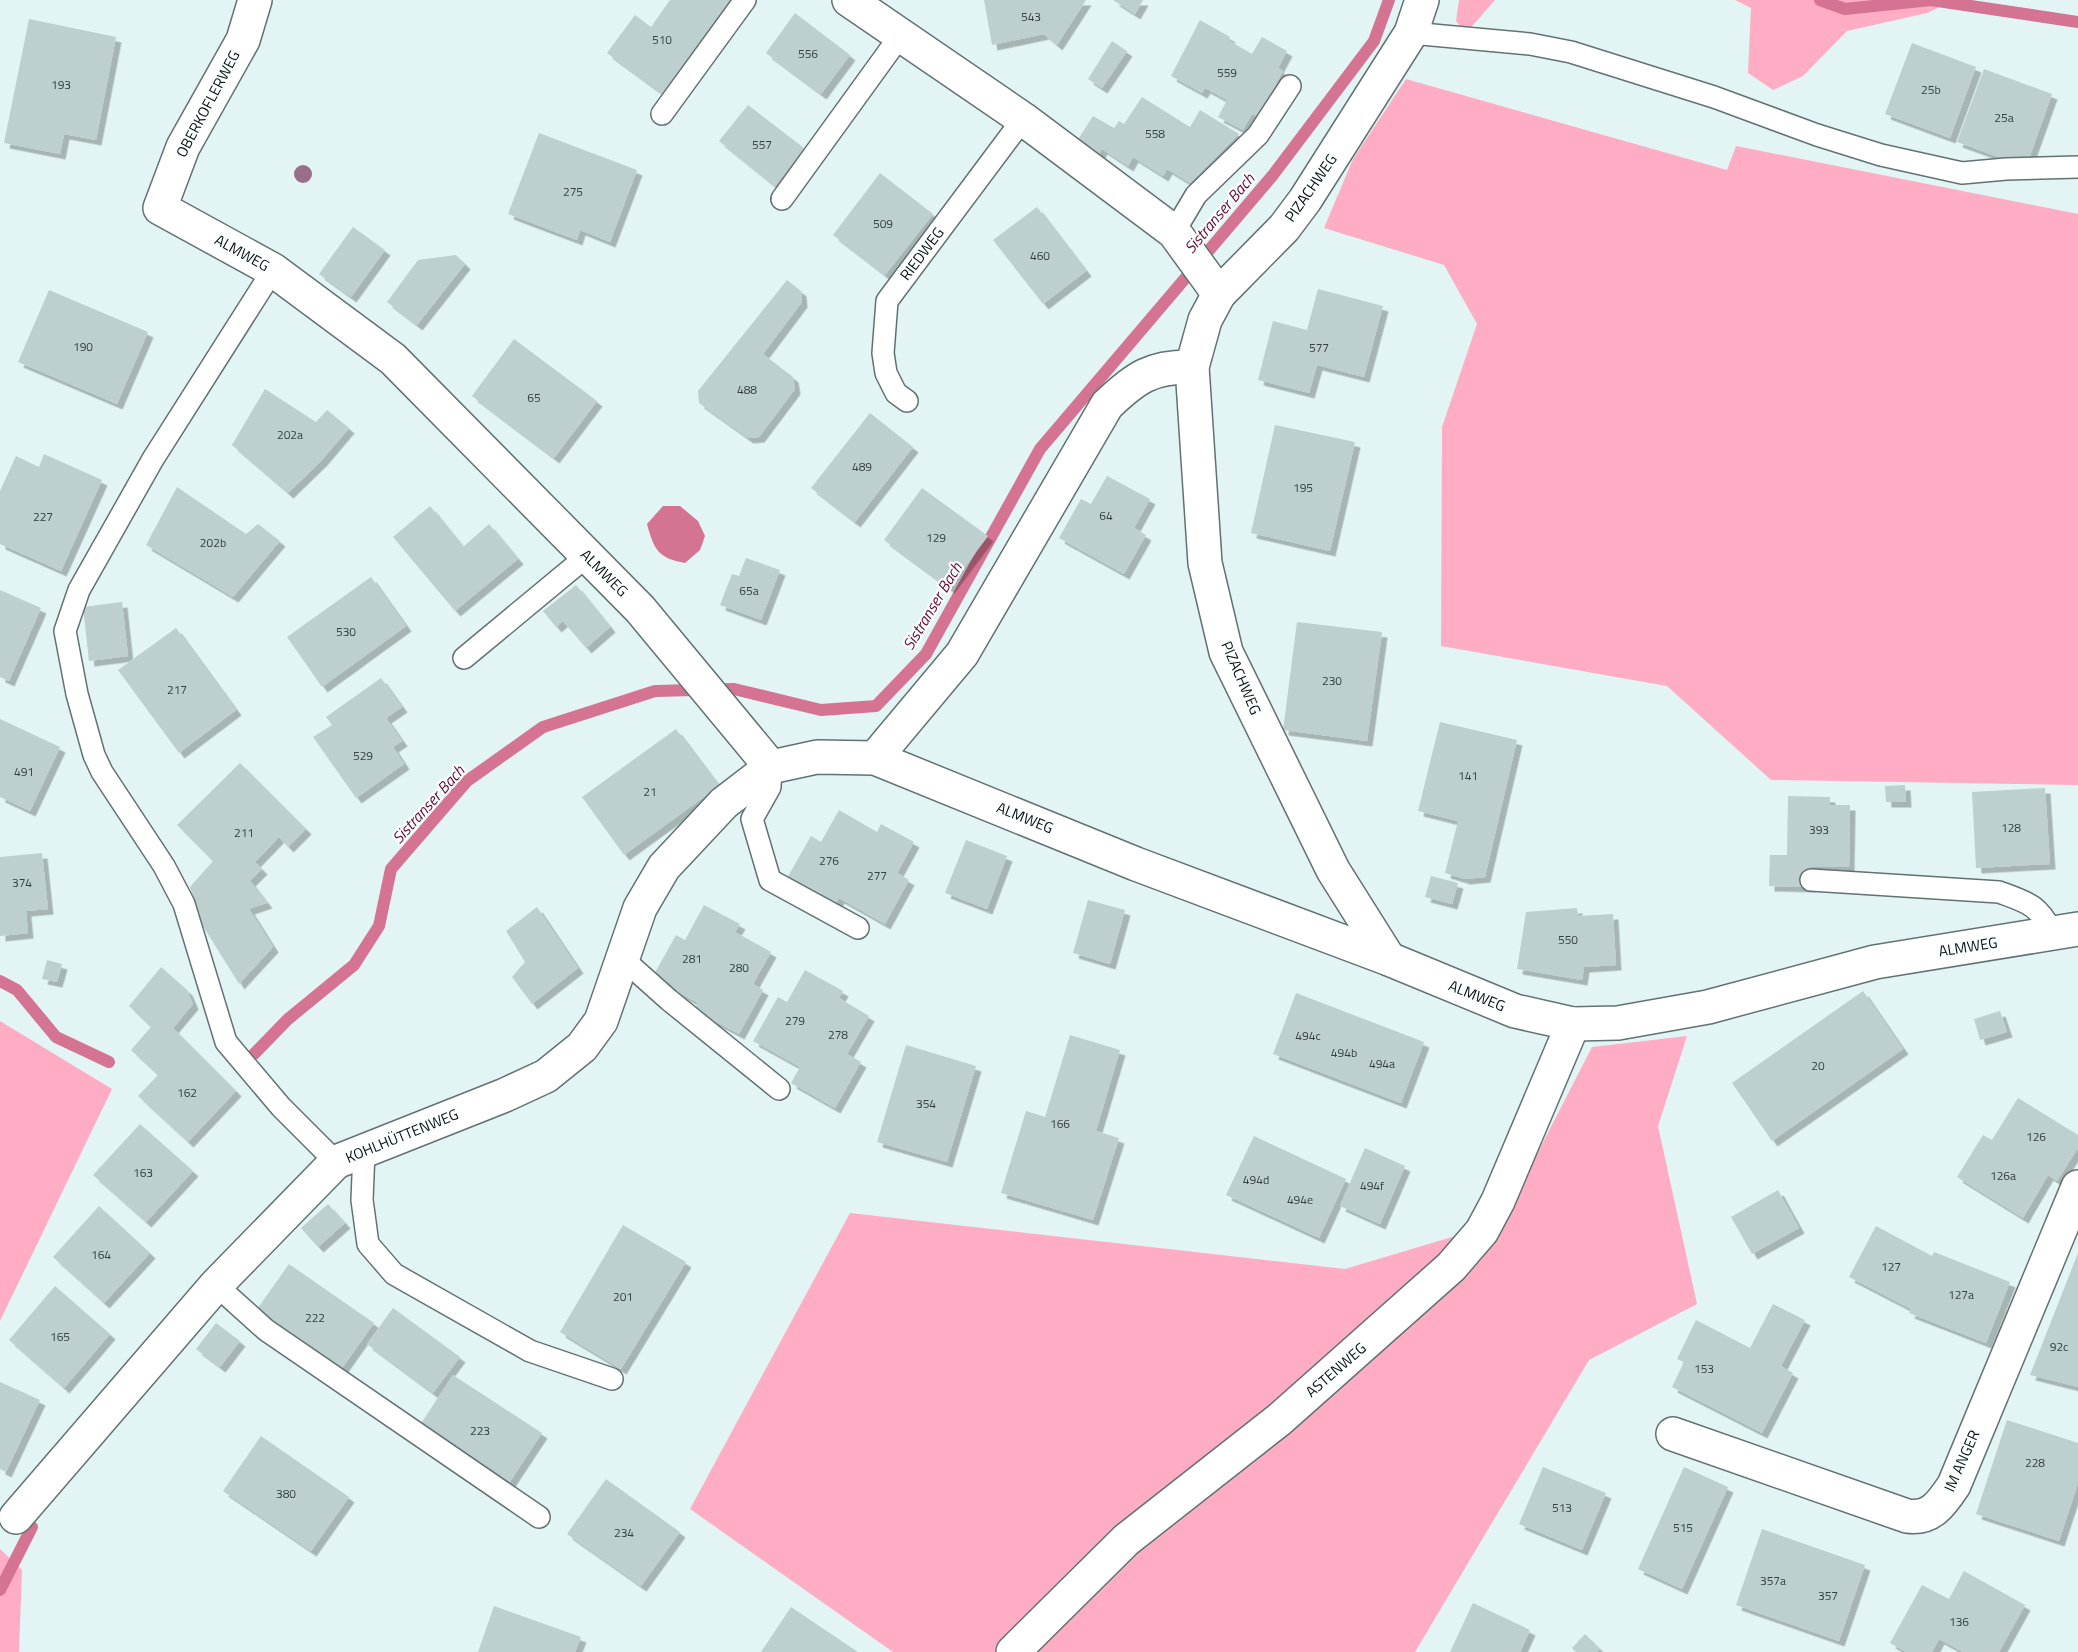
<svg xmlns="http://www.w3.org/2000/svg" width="2078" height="1652" font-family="'Titillium Web',sans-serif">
<defs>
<filter id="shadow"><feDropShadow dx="5.5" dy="5.5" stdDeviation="0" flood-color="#0004"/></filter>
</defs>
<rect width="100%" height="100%" fill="#e2f5f4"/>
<g fill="#feadc4">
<polygon points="1459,0 1495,0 1466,33 1456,21"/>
<polygon points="1735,0 1954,0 1927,13 1847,31 1803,76 1773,90 1748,73 1751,8"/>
<polygon points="1406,79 1727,170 1736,146 2078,214 2078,785 1771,780 1667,686 1441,646 1442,427 1477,324 1444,265 1324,228 1353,159"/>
<polygon points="0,1021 112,1089 0,1321"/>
<polygon points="1687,1036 1658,1126 1697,1304 1589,1360 1415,1652 893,1652 690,1509 850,1213 1345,1269 1502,1222 1592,1047"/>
<polygon points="0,1549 22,1570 19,1652 0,1652"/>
</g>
<path fill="#d57392" d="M 663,506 L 680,506 L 698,521 L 705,536 L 700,550 L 685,563 C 658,558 654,550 647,524 Z"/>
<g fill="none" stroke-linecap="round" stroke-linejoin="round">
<g stroke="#d57392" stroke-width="12">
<polyline points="1820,0 1845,9 1931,0 2078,22"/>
<polyline points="0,981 17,990 56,1037 109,1062"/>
<polyline points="254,1054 287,1020 354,965 379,926 391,869 467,781 543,727 655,691 734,689 821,710 876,706 926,654 1040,449 1273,175 1374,41 1389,0"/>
<polyline points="0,1590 32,1527"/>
</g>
</g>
<g fill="#bdcfcf" filter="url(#shadow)">
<polygon points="670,0 737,0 667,97 607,53 635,15 651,27"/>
<polygon points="984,0 1086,0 1057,45 1044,34 992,45"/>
<polygon points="1113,0 1143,0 1135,14"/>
<polygon points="795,13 850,55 821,94 766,53"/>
<polygon points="29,19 116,37 96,140 64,134 60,154 4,143"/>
<polygon points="1200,20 1230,37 1228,40 1252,54 1262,37 1287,51 1278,68 1283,71 1258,116 1252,114 1243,130 1218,117 1227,100 1205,88 1202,93 1171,76"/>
<polygon points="1112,41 1127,51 1102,88 1088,79"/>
<polygon points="1912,43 1976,67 1950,138 1885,114"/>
<polygon points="1984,69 2052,94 2026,167 1957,142"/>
<polygon points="1142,97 1190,127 1200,110 1239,134 1190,183 1167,169 1163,176 1133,157 1128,166 1102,149 1097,158 1075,144 1093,116 1114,128 1119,121 1124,124"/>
<polygon points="748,105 804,148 775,186 719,141"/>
<polygon points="539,133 637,170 610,242 580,230 577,240 508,214"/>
<polygon points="880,173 933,214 885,275 833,235"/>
<polygon points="1037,207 1086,271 1043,304 993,240"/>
<polygon points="353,227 385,250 351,297 319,274"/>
<polygon points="456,255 465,264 417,325 387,302 418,260"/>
<polygon points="787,280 801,291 802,302 763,354 793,377 795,389 759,437 748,438 699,403 698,391"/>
<polygon points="1318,289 1383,306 1364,377 1317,365 1309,393 1258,380 1273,321 1307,330"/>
<polygon points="49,290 148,332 117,404 18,362"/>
<polygon points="514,339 597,401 554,458 472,396"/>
<polygon points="265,389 316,422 327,410 349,428 322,460 288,493 232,445"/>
<polygon points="870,413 913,447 855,522 811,488"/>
<polygon points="1275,425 1355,442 1330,551 1251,533"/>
<polygon points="44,454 102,480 61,571 0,544 0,491 16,456 39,467"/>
<polygon points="1107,476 1150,499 1134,528 1146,535 1124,574 1059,538 1081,499 1091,504"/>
<polygon points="177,487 246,534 258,524 280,541 233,597 146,545"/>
<polygon points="922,488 988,536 949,588 884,540"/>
<polygon points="430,506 463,547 489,524 518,559 455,611 393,537"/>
<polygon points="746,558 780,570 761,620 720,605 732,574 739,576"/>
<polygon points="371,577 406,626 322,687 287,637"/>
<polygon points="576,585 610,627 586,648 563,621 556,627 543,611"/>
<polygon points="0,590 41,608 9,681 0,677"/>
<polygon points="122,602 128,656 89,661 83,607"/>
<polygon points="1297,622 1382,632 1367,741 1283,730"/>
<polygon points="176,628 236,710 179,753 118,670"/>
<polygon points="381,678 402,707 386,718 402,741 393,747 404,764 356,798 313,737 332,725 326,717"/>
<polygon points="0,719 60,747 30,811 0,797"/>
<polygon points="1440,722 1517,740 1485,877 1465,879 1445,873 1458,821 1418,811"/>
<polygon points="676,729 719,786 624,855 582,797"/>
<polygon points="240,763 306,829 288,847 279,837 255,862 262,869 250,881 267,903 249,909 273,947 239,984 203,926 190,887 213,861 177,825"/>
<polygon points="1905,785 1906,802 1886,802 1885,786"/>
<polygon points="2045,788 2050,864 1976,868 1972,792"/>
<polygon points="1788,796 1830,797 1830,805 1850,805 1849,867 1811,867 1810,887 1769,886 1770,855 1787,855"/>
<polygon points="839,810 877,832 881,824 914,842 897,873 909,880 885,924 839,898 834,907 786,880 811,836 821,842"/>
<polygon points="966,840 1007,856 987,909 945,893"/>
<polygon points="42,853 48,909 26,911 28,933 0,936 0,857"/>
<polygon points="1431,876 1458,883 1452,904 1425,897"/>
<polygon points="1088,900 1125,910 1110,964 1073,953"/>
<polygon points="704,905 740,924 735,932 771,952 753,984 763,990 739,1034 694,1010 698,1003 652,978 676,935 685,940"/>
<polygon points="537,907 578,968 532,1004 512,977 525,962 506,931"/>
<polygon points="1577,908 1578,916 1613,914 1616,965 1584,967 1582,980 1517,969 1526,912"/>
<polygon points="47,960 62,964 57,982 42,979"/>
<polygon points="161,967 187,990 193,1004 173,1028 236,1091 188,1142 138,1096 158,1075 131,1050 151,1027 129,1006"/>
<polygon points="805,970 843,991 839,998 869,1016 847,1054 861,1062 835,1108 791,1083 800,1067 753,1041 778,997 787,1002"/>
<polygon points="1863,991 1903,1049 1772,1141 1732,1083"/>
<polygon points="1296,993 1424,1042 1401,1103 1273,1054"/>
<polygon points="2000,1011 2007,1032 1980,1040 1974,1019"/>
<polygon points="1070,1035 1120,1050 1096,1131 1119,1138 1093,1220 1001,1193 1026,1111 1045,1117"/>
<polygon points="906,1045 976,1066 947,1162 877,1142"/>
<polygon points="2018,1098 2078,1135 2078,1148 2057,1181 2048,1175 2023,1218 1957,1177 1983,1135 1992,1140"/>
<polygon points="140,1124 193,1171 146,1222 93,1175"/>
<polygon points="1254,1136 1346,1179 1319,1238 1226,1195"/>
<polygon points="1365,1148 1405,1166 1380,1224 1340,1206"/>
<polygon points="1778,1190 1799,1228 1752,1254 1731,1217"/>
<polygon points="328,1204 345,1223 318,1247 301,1228"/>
<polygon points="99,1206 150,1253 104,1303 53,1257"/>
<polygon points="623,1225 686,1262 621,1369 560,1332"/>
<polygon points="1876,1226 1932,1256 1934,1252 2010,1282 1986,1343 1909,1313 1911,1309 1849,1277"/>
<polygon points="2078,1253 2078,1387 2030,1375"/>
<polygon points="289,1264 374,1323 340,1371 255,1312"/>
<polygon points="55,1286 110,1334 64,1388 9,1340"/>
<polygon points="1773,1304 1805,1320 1781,1366 1793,1373 1762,1433 1672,1387 1684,1362 1677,1359 1696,1320 1750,1348"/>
<polygon points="393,1308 460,1357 433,1393 367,1344"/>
<polygon points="216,1323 240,1341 220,1367 196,1349"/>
<polygon points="453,1375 542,1433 507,1486 418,1428"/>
<polygon points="0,1382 40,1400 6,1472 0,1469"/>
<polygon points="2007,1420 2078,1443 2078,1483 2059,1541 1976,1514"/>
<polygon points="261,1436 349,1497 311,1551 223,1491"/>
<polygon points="1543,1467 1606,1493 1582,1550 1519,1524"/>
<polygon points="1684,1467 1728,1487 1682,1589 1638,1569"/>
<polygon points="606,1479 680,1532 641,1586 567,1534"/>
<polygon points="1762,1529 1865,1565 1839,1641 1736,1605"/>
<polygon points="1964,1571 2025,1605 1999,1652 1963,1652 1939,1639 1932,1652 1906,1652 1890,1643 1922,1585 1949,1599"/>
<polygon points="1473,1603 1530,1630 1520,1652 1450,1652"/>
<polygon points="494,1606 581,1637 575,1652 478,1652"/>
<polygon points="791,1607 858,1652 761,1652"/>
<polygon points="1585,1634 1600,1649 1597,1652 1576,1652 1572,1648"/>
</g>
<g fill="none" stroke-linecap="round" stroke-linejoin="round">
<defs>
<g id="service">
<polyline points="1411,33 1530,44 1571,52 1714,97 1817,135 1881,155 1962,173 2006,169 2078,167"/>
<polyline points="662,114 745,0"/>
<polyline points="782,199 900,36"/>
<polyline points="1174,232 1196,195 1258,135 1290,86"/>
<polyline points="273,270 153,459 79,590 65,631 77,694 94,755 102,772 164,866 184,904 226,1042 281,1107 336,1162"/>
<polyline points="907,401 896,393 886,373 883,353 887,301 1023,119"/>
<polyline points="464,658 587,556"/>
<polyline points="771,767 770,787 752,819 770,880 858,928"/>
<path d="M 1811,880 L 1999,892 C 2029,903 2037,904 2053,933"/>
<polyline points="623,959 669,1000 779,1089"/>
<polyline points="364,1151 362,1200 368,1244 394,1274 530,1351 612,1379"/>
<polyline points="216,1285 266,1330 539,1517"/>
</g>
<g id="minor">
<polyline points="255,0 243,40 183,147 160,208 273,270 393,359 640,609 771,767"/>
<polyline points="849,0 1023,119 1174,232 1219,294"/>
<path d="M 875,758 L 962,654 L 1107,405 C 1135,378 1152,366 1192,367"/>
<polyline points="1389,959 1333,870 1226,652 1205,563 1192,367 1205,320 1219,294 1284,228 1305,200 1411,33 1422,0"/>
<path d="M 1673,1434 L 1907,1516 C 1931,1520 1942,1503 1954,1485 L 2078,1187"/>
<polyline points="16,1517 216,1285 336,1162 505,1095 546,1076 582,1047 601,1021 640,908 664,867 724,803 771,767 817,757 875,758 1136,864 1389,959 1515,1011 1573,1024 1618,1023 1708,1007 1875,962 2078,929"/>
<polyline points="1013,1652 1126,1540 1280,1419 1451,1267 1482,1231 1498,1201 1573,1024"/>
</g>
</defs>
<use href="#service" stroke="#627272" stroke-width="24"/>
<use href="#minor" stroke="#627272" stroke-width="36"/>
<use href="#service" stroke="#fff" stroke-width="21"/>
<use href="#minor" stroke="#fff" stroke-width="33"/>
</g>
<circle fill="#996f87" cx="303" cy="174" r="9"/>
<g text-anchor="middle" stroke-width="4.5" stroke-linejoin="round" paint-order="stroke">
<g font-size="12" fill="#364040">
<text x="1031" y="21">543</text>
<text x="662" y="44">510</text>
<text x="808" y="58">556</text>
<text x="1227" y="77">559</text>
<text x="61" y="89">193</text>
<text x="1931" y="94">25b</text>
<text x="2004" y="122">25a</text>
<text x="1155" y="138">558</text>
<text x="762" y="149">557</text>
<text x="573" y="196">275</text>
<text x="883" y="228">509</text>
<text x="1040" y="260">460</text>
<text x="83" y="351">190</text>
<text x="1319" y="352">577</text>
<text x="747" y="394">488</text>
<text x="534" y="402">65</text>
<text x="290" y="439">202a</text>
<text x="862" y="471">489</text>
<text x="1303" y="492">195</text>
<text x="1106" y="520">64</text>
<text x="43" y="521">227</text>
<text x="936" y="542">129</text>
<text x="213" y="547">202b</text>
<text x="749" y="595">65a</text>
<text x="346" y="636">530</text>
<text x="1332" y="685">230</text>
<text x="177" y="694">217</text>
<text x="363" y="760">529</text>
<text x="24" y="776">491</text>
<text x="1468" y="780">141</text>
<text x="650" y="796">21</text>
<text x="2011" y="832">128</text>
<text x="1819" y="834">393</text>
<text x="244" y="837">211</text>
<text x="829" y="865">276</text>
<text x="877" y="880">277</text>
<text x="22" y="887">374</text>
<text x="1568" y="944">550</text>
<text x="692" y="963">281</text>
<text x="739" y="972">280</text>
<text x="795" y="1025">279</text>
<text x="838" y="1039">278</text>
<text x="1308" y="1040">494c</text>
<text x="1344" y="1057">494b</text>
<text x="1382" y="1068">494a</text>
<text x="1818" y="1070">20</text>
<text x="187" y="1097">162</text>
<text x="926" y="1108">354</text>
<text x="1060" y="1128">166</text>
<text x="2036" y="1141">126</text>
<text x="143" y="1177">163</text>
<text x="2003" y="1180">126a</text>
<text x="1256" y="1184">494d</text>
<text x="1372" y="1190">494f</text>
<text x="1300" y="1204">494e</text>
<text x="101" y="1259">164</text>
<text x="1891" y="1271">127</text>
<text x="1961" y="1299">127a</text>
<text x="623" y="1301">201</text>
<text x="315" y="1322">222</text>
<text x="60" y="1341">165</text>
<text x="2059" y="1351">92c</text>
<text x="1704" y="1373">153</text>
<text x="480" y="1435">223</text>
<text x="2035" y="1467">228</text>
<text x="286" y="1498">380</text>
<text x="1562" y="1512">513</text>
<text x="1683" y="1532">515</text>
<text x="624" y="1537">234</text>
<text x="1773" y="1585">357a</text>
<text x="1828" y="1600">357</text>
<text x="1959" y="1626">136</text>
</g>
<g font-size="15" fill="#091010" stroke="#fbffff">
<text transform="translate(208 104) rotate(-62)" y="5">OBERKOFLERWEG</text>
<text transform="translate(1311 188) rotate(-55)" y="5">PIZACHWEG</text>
<text transform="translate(242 253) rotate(29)" y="5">ALMWEG</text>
<text transform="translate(922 254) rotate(-53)" y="5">RIEDWEG</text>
<text transform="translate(604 573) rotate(45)" y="5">ALMWEG</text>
<text transform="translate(1241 678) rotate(67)" y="5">PIZACHWEG</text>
<text transform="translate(1025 818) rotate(22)" y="5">ALMWEG</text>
<text transform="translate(1968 947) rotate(-9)" y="5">ALMWEG</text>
<text transform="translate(1477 996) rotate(22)" y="5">ALMWEG</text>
<text transform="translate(402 1136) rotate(-22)" y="5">KOHLHÜTTENWEG</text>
<text transform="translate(1336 1370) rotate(-41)" y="5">ASTENWEG</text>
<text transform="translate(1962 1461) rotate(-66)" y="5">IM ANGER</text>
</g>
<g font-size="16" font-style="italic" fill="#660c34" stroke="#fbffff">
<text transform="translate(1219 213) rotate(-50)" y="6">Sistranser Bach</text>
<text transform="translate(932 606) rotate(-59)" y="6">Sistranser Bach</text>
<text transform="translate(428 804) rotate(-48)" y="6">Sistranser Bach</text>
</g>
</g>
</svg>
